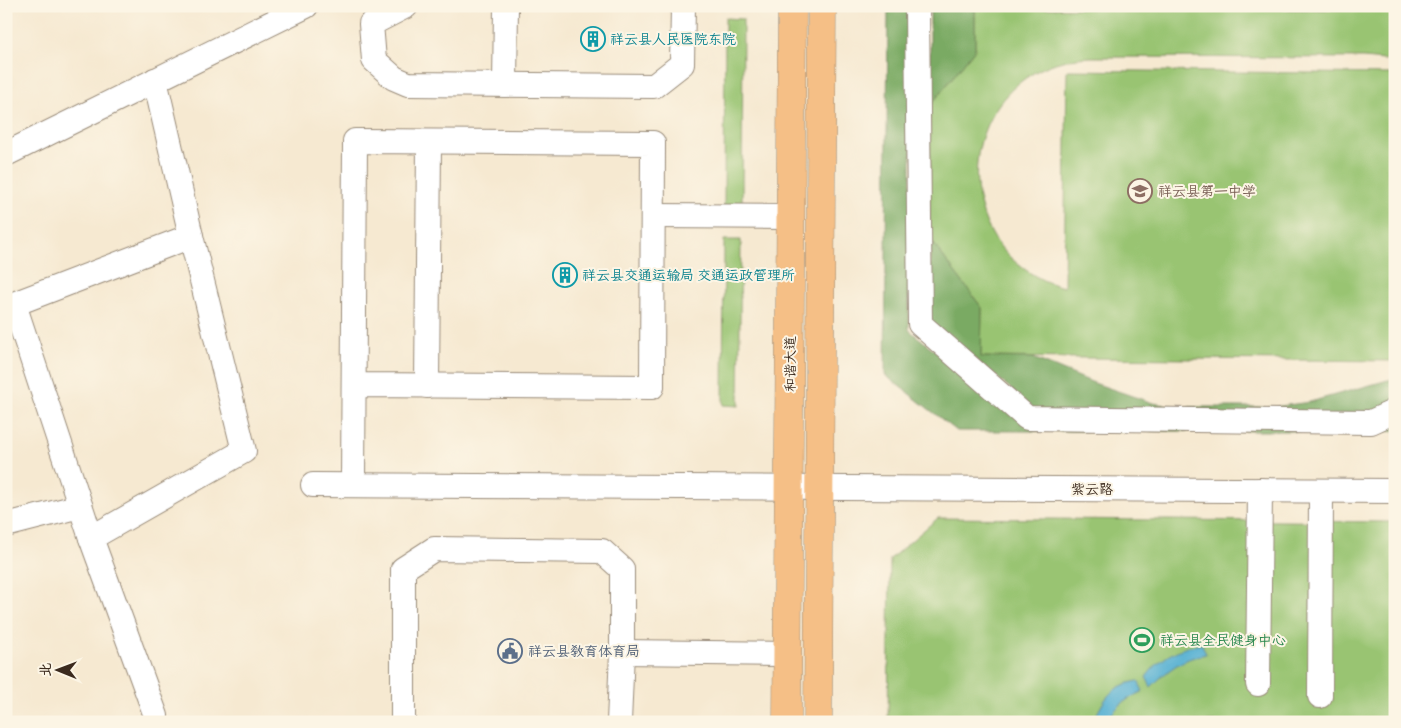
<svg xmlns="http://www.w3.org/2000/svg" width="1401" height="728" font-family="Pangolin,'LXGW WenKai TC',sans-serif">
<rect width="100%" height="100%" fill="#fcf5e5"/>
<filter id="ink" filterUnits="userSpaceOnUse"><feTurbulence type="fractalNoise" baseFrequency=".02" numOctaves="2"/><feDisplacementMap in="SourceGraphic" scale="10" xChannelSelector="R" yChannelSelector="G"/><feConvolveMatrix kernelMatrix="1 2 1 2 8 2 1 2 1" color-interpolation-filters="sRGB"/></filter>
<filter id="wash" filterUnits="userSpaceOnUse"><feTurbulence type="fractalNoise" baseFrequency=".0096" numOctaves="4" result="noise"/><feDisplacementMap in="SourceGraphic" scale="20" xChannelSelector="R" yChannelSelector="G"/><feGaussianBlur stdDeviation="1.12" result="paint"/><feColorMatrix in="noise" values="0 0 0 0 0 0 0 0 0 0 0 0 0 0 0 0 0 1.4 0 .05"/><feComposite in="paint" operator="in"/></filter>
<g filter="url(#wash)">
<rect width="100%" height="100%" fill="#f6e9d1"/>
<g fill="#99c472" stroke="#6a7748">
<path d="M 975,8 L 1395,10 L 1395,61 L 1363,58 L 1091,57 C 1011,59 959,134 982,210 C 987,228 997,245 1011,258 C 1026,272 1044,283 1064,287 L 1067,70 L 1395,74 L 1395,361 L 981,357 L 982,308 L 930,239 L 930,106 L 975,49 Z"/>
<polygon points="725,18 743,19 742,208 724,208"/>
<polygon points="724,240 741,240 739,406 723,405"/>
<polygon points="938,518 1395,522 1395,722 888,722 890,559"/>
</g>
<g fill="#7aaa64" stroke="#5a6a41">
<polygon points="888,6 913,6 909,330 1025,422 1395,411 1395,431 957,431 885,375"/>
<polygon points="930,8 975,8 975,49 930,106"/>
<polygon points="930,239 982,308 981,357 1033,358 1094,383 1153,403 1177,407 1273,407 1310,402 1395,378 1395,407 1370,419 1043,416 930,321"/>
</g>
<g fill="#56b1d3" stroke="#486e78">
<path d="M 1202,644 L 1206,654 C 1181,659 1169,669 1151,687 L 1146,677 C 1160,658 1178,647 1202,644 Z"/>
<path d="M 1138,681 L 1143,691 C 1127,699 1115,706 1107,722 L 1093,722 C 1105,698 1110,686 1138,681 Z"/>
</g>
</g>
<g filter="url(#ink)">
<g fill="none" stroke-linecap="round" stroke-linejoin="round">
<defs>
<g id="minor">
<polyline points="406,6 371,24 374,60 394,78 408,84 654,86 682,64 683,6"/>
<polyline points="917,6 920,324 1027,418 1371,422 1395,411"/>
<polyline points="505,85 506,6"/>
<polyline points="6,154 306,6"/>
<polyline points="653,216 791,217"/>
<polyline points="14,304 91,538 156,716"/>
<polyline points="6,307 191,236"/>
<polyline points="427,386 429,142"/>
<polyline points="313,485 1395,491"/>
<polyline points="353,485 355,141 653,143 652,387 354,385"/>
<polyline points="6,525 80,506"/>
<polyline points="91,538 244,451 191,236 155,80"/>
<polyline points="622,652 787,654"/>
<polyline points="1258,684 1260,490"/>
<polyline points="1320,696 1321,491"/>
<polyline points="403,722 403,569 434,549 602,551 622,569 622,652 619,722"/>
</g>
<g id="major">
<polyline points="787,722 792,6"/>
<polyline points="818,722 822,6"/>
</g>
</defs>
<use href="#minor" stroke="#988a78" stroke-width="26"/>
<use href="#major" stroke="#988a78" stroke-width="29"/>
<use href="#minor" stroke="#fff" stroke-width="24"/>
<use href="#major" stroke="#f5bf86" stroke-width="28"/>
</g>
</g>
<defs>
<symbol id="building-ring" viewBox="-11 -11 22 22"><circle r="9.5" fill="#fcf5e5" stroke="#0f9aa8" stroke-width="1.5"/><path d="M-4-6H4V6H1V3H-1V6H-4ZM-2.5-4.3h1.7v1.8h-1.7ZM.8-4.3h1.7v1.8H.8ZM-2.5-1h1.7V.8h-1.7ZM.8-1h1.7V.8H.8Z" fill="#0f9aa8"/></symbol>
<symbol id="school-ring" viewBox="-11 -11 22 22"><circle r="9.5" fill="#fcf5e5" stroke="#8d6e63" stroke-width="1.5"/><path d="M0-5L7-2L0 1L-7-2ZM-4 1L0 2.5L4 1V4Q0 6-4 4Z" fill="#8d6e63"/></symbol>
<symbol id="stadium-ring" viewBox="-11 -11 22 22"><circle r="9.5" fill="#fcf5e5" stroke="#2e9e5b" stroke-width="1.5"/><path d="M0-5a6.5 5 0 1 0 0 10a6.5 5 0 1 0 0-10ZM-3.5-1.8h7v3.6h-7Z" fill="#2e9e5b"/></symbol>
<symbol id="civic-ring" viewBox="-11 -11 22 22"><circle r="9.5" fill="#fcf5e5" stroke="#5c6f8a" stroke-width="1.5"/><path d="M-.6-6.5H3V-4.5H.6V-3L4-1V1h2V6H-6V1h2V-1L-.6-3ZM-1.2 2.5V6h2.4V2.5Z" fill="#5c6f8a"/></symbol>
</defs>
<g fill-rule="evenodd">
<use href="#building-ring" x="579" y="25" width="28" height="28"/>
<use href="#school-ring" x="1126" y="177" width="28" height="28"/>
<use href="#building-ring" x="551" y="261" width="28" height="28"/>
<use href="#stadium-ring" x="1128" y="626" width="28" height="28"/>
<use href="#civic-ring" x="496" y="637" width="28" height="28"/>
</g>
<g text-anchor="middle" stroke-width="4" stroke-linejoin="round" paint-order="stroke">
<g font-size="14" fill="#0d838f" stroke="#fcf5e5" text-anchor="start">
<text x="610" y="44">祥云县人民医院东院</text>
<text x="582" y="280">祥云县交通运输局 交通运政管理所</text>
</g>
<g font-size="14" fill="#785e54" stroke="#fcf5e5" text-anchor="start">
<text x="1158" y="196">祥云县第一中学</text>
</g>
<g font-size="14" fill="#3b2a1e" stroke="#fcf5e5">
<text transform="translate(790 364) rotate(-90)" y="5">和谐大道</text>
<text x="1092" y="494">紫云路</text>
</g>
<g font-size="14" fill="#27864d" stroke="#fcf5e5" text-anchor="start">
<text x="1160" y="645">祥云县全民健身中心</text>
</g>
<g font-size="14" fill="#4e5e75" stroke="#fcf5e5" text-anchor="start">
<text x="528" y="656">祥云县教育体育局</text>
</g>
</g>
<rect width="1401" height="728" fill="none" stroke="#fcf5e5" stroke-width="25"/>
<g transform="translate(58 670) rotate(271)" stroke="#fcf5e5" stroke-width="4" paint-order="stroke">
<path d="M0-4L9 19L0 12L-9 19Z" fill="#3b2a1e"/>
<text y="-8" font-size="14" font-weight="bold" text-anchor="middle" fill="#3b2a1e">北</text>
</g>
</svg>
